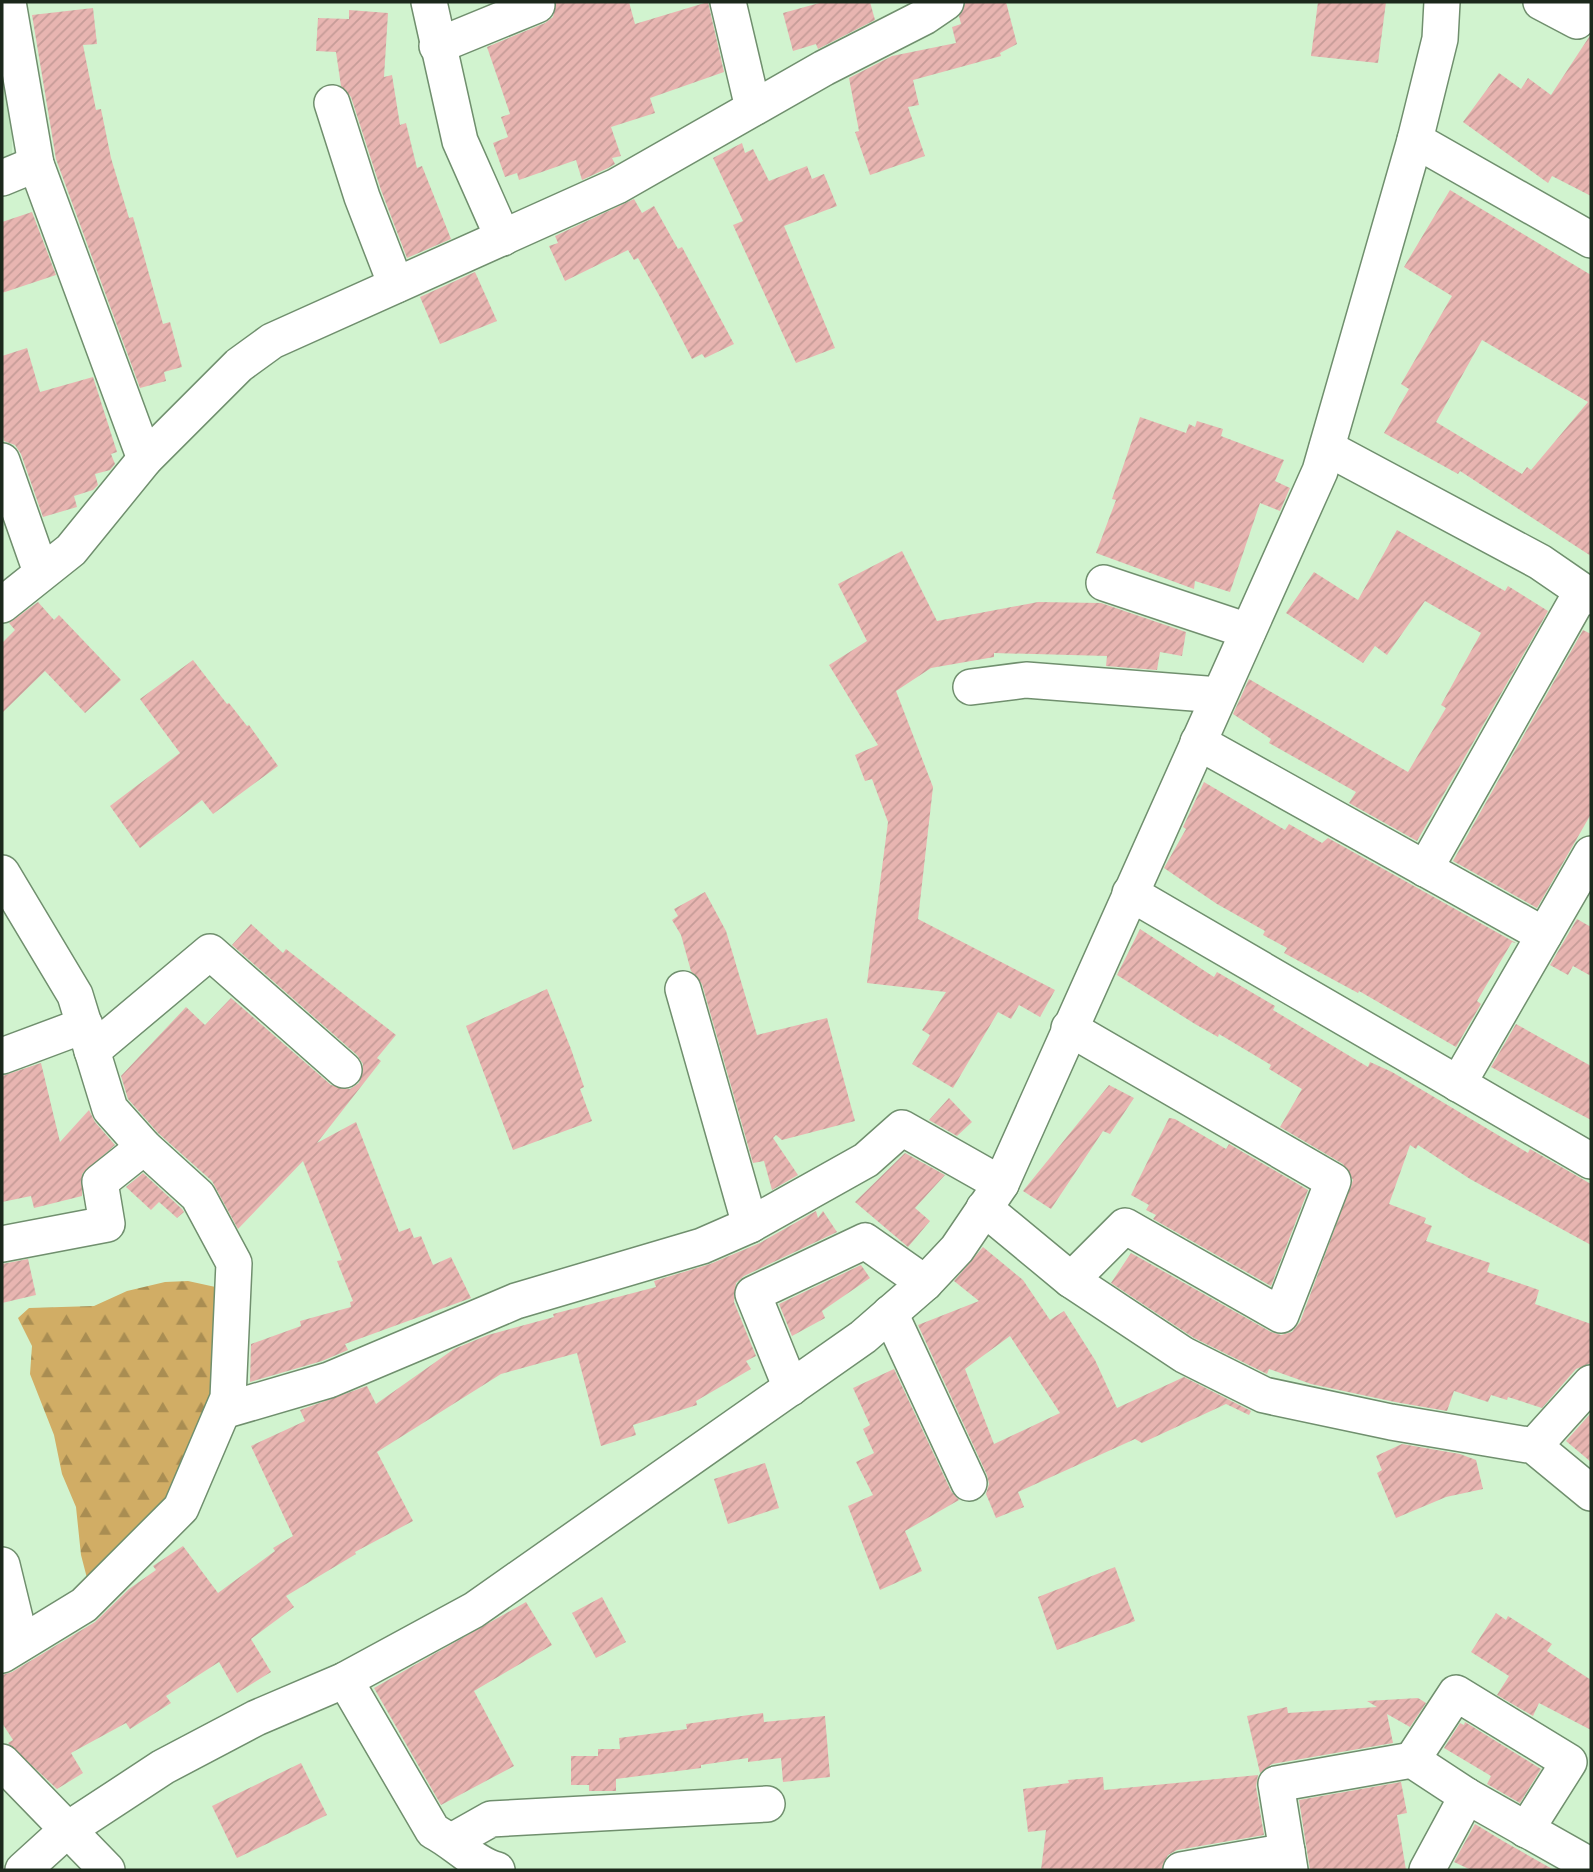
<svg xmlns="http://www.w3.org/2000/svg" width="1593" height="1872" font-family="Overpass,sans-serif">
<defs>
<pattern id="forest-firs" width="22" height="20" patternUnits="userSpaceOnUse" patternTransform="scale(1.75)"><rect width="22" height="20" fill="#d1ad65"/><path d="M5 1l3.5 6h-7zM16 11l3.5 6h-7z" fill="#a98d52"/></pattern>
<pattern id="building-hatch" width="6" height="6" patternUnits="userSpaceOnUse" patternTransform="scale(1.75)"><rect width="6" height="6" fill="#e8b5b1"/><path d="M-1 1l2-2M0 6l6-6M5 7l2-2" fill="none" stroke="#c69c98"/></pattern>
</defs>
<rect width="100%" height="100%" fill="#d1f3cf"/>
<polygon fill="#c2e8bf" points="2,76 12,124 12,156 2,160"/>
<polygon fill="url(#forest-firs)" points="188,1281 220,1288 210,1415 165,1505 87,1578 81,1555 76,1507 62,1474 54,1435 30,1374 32,1346 18,1318 29,1308 94,1306 127,1291 165,1282"/>
<g fill="url(#building-hatch)" fill-rule="evenodd">
<polygon points="556,2 629,2 635,24 708,2 724,72 650,98 655,113 611,127 621,156 612,158 615,164 608,168 582,180 576,160 519,180 517,173 505,177 493,143 508,137 501,117 510,114 487,47 545,23 553,17"/>
<polygon points="823,2 870,2 875,20 818,49 816,44 793,51 783,13"/>
<polygon points="966,2 1006,2 1017,44 1000,53 1001,56 913,80 919,105 908,107 925,156 870,175 855,132 859,131 849,78 892,56 956,43 952,27 961,24 959,16"/>
<polygon points="1318,2 1386,2 1378,63 1311,56"/>
<polygon points="93,8 97,44 83,45 96,110 101,109 111,158 129,218 133,217 163,324 170,322 182,367 164,372 166,381 140,388 56,159 32,15"/>
<polygon points="349,10 388,13 384,77 392,75 400,125 406,123 417,168 422,166 451,239 407,258 381,190 351,97 341,86 336,52 316,51 318,18 349,19"/>
<polygon points="1591,34 1591,196 1552,176 1548,183 1463,122 1499,73 1521,89 1528,78 1551,95"/>
<polygon points="742,143 745,153 753,149 769,181 807,166 812,179 824,174 837,206 784,226 835,348 796,363 733,225 743,221 713,158"/>
<path d="M 1450,190 L 1591,275 L 1591,556 L 1460,471 L 1458,474 L 1384,433 L 1409,389 L 1401,384 L 1452,296 L 1404,267 ZM 1482,340 L 1588,402 L 1531,470 L 1527,467 L 1522,474 L 1436,422 Z"/>
<polygon points="634,199 642,213 654,206 678,249 682,247 734,344 705,358 702,354 692,359 660,297 638,258 634,260 628,250 565,281 549,246 558,243 555,236"/>
<polygon points="32,212 56,275 2,293 2,222"/>
<polygon points="475,272 497,321 440,344 420,297"/>
<polygon points="27,348 40,392 93,377 117,452 111,454 115,464 110,470 95,474 98,485 93,490 74,496 77,507 43,517 21,454 15,445 4,441 2,431 2,356"/>
<polygon points="1140,417 1186,433 1189,424 1195,427 1197,421 1223,429 1221,436 1284,460 1275,481 1290,488 1280,511 1260,503 1230,592 1195,581 1194,589 1096,553 1116,500 1112,499"/>
<polygon points="1397,530 1505,591 1508,586 1548,611 1417,841 1349,803 1356,792 1269,743 1271,739 1233,714 1249,679 1408,772 1446,708 1441,705 1481,633 1425,601 1387,655 1375,646 1363,663 1286,613 1314,572 1358,600"/>
<polygon points="902,551 937,621 1038,602 1101,603 1186,632 1182,656 1160,652 1157,670 1106,666 1107,656 994,653 994,657 931,668 896,691 933,787 918,919 1055,990 1040,1017 1019,1005 1011,1019 998,1012 953,1088 912,1064 930,1035 922,1030 946,992 867,983 888,822 872,779 865,781 855,755 878,745 829,665 867,641 838,584"/>
<polygon points="38,602 54,620 59,615 121,680 85,713 45,671 2,713 2,643 15,630 9,623"/>
<polygon points="1583,630 1591,634 1591,814 1537,908 1453,861"/>
<polygon points="193,660 227,704 229,703 247,726 249,725 278,766 213,814 202,800 140,848 110,806 180,753 140,699"/>
<polygon points="1204,782 1285,830 1289,824 1322,843 1328,838 1516,943 1512,942 1477,1001 1481,1004 1456,1047 1359,991 1358,993 1284,953 1287,948 1263,935 1265,931 1217,904 1164,868 1186,829 1183,827"/>
<polygon points="705,892 726,931 757,1035 827,1018 855,1121 782,1140 776,1135 773,1138 798,1175 772,1190 764,1161 753,1163 702,984 691,971 681,935 672,920 678,916 674,909"/>
<polygon points="1577,919 1591,927 1591,976 1573,966 1568,975 1550,965"/>
<polygon points="251,924 283,953 286,949 396,1035 377,1058 381,1061 317,1143 356,1122 399,1232 410,1228 414,1238 421,1236 433,1265 451,1257 471,1298 345,1344 348,1350 322,1361 250,1382 251,1344 301,1326 300,1321 351,1307 350,1302 353,1301 337,1261 342,1260 303,1161 238,1229 212,1181 158,1133 128,1099 121,1076 186,1007 205,1025 231,998 331,1085 350,1089 359,1083 363,1064 357,1055 232,945"/>
<polygon points="1140,929 1214,977 1217,972 1275,1006 1273,1010 1368,1067 1370,1062 1392,1072 1528,1153 1530,1149 1591,1184 1591,1245 1470,1179 1418,1145 1416,1149 1410,1145 1389,1204 1426,1218 1424,1223 1432,1226 1426,1241 1490,1263 1487,1272 1539,1290 1535,1304 1591,1324 1591,1363 1576,1369 1542,1408 1508,1397 1507,1400 1491,1395 1488,1402 1454,1391 1447,1411 1395,1402 1311,1384 1269,1369 1267,1374 1194,1338 1111,1283 1131,1253 1271,1332 1281,1335 1292,1332 1300,1322 1353,1180 1343,1164 1280,1127 1302,1089 1269,1069 1271,1065 1219,1034 1218,1037 1195,1024 1117,975"/>
<polygon points="547,989 571,1049 584,1087 580,1089 592,1121 513,1150 466,1026"/>
<polygon points="1516,1024 1591,1066 1591,1120 1491,1067"/>
<polygon points="41,1063 60,1142 89,1110 95,1122 115,1145 82,1174 82,1196 34,1208 31,1196 2,1202 2,1076"/>
<polygon points="1109,1085 1134,1098 1110,1134 1103,1131 1051,1209 1023,1191"/>
<polygon points="949,1098 972,1122 957,1136 929,1120"/>
<polygon points="1169,1118 1175,1119 1226,1149 1229,1144 1308,1190 1271,1286 1153,1219 1156,1215 1146,1210 1149,1205 1131,1195"/>
<polygon points="905,1153 945,1175 915,1208 930,1221 908,1247 855,1202"/>
<polygon points="143,1173 182,1209 184,1212 177,1218 159,1202 151,1210 126,1187"/>
<polygon points="816,1211 818,1218 823,1211 837,1232 744,1276 736,1283 734,1302 756,1356 746,1361 751,1369 696,1401 697,1405 633,1425 636,1435 601,1446 577,1353 501,1374 377,1452 413,1521 355,1552 356,1554 286,1596 294,1607 251,1639 271,1672 237,1693 219,1662 166,1696 171,1703 130,1729 126,1723 71,1753 83,1773 57,1789 8,1743 13,1740 2,1723 2,1675 12,1672 95,1622 129,1589 156,1570 153,1566 183,1546 218,1593 275,1551 273,1548 293,1536 251,1446 305,1421 300,1410 367,1386 376,1404 454,1349 488,1335 554,1317 553,1314 656,1287 654,1281 710,1264 760,1243"/>
<path d="M 983,1247 L 1023,1280 L 1050,1320 L 1064,1311 L 1095,1360 L 1117,1408 L 1184,1377 L 1251,1411 L 1249,1415 L 1226,1404 L 1142,1443 L 1135,1439 L 1018,1492 L 1024,1507 L 996,1518 L 986,1494 L 989,1484 L 987,1475 L 918,1325 L 979,1301 L 954,1281 ZM 1010,1336 L 1060,1413 L 994,1444 L 965,1369 Z"/>
<polygon points="28,1259 36,1295 2,1303 2,1264"/>
<polygon points="861,1265 870,1278 822,1311 825,1318 792,1336 779,1304"/>
<polygon points="894,1369 951,1491 959,1500 905,1531 922,1571 880,1590 848,1506 873,1495 856,1462 874,1453 863,1429 870,1425 853,1388"/>
<polygon points="1591,1413 1591,1462 1566,1441"/>
<polygon points="1402,1444 1460,1454 1476,1460 1483,1489 1446,1497 1396,1518 1377,1473 1382,1470 1376,1456"/>
<polygon points="765,1463 779,1508 728,1524 714,1479"/>
<polygon points="1115,1567 1135,1621 1057,1650 1038,1597"/>
<polygon points="602,1597 626,1642 596,1658 572,1613"/>
<polygon points="526,1602 552,1645 474,1691 514,1766 441,1805 374,1688"/>
<polygon points="1496,1613 1506,1620 1508,1616 1552,1644 1547,1651 1591,1680 1591,1730 1539,1703 1533,1716 1497,1695 1509,1676 1471,1652"/>
<polygon points="1418,1698 1426,1703 1410,1727 1387,1714 1393,1743 1272,1764 1260,1773 1247,1716 1287,1707 1288,1713 1377,1707 1367,1701"/>
<polygon points="763,1713 764,1722 825,1716 830,1777 783,1782 781,1758 748,1762 748,1758 701,1765 701,1768 616,1779 616,1791 589,1791 589,1785 571,1785 571,1756 598,1756 598,1749 620,1749 619,1738 687,1729 686,1724"/>
<polygon points="1465,1722 1541,1769 1520,1803 1487,1784 1491,1776 1444,1748 1460,1723 1464,1725"/>
<polygon points="301,1763 327,1815 237,1858 212,1806"/>
<polygon points="1258,1775 1256,1787 1264,1835 1177,1850 1168,1855 1161,1870 1041,1870 1046,1830 1028,1832 1023,1789 1069,1783 1068,1780 1103,1777 1104,1790"/>
<polygon points="1401,1782 1407,1813 1397,1815 1406,1870 1310,1870 1299,1800"/>
<polygon points="1475,1824 1503,1841 1554,1870 1471,1870 1454,1862"/>
</g>
<g fill="none" stroke-linecap="round" stroke-linejoin="round">
<defs>
<g id="minor">
<polyline points="8,2 36,164 145,459"/>
<polyline points="429,2 460,141 503,238"/>
<polyline points="728,2 753,108"/>
<polyline points="1541,2 1577,21 1587,2"/>
<polyline points="437,46 537,5"/>
<polyline points="332,103 362,197 396,285"/>
<polyline points="1415,140 1591,240"/>
<polyline points="2,178 36,164"/>
<polyline points="1327,448 1540,562 1591,597"/>
<polyline points="2,461 41,572"/>
<polyline points="1104,583 1248,631"/>
<polyline points="2,605 71,550 145,459 239,365 272,341 617,186 824,68 924,17 946,2"/>
<polyline points="971,687 1026,680 1219,695"/>
<polyline points="1198,742 1544,935"/>
<polyline points="1425,869 1582,591"/>
<polyline points="2,873 75,995 110,1109 144,1147 198,1196 234,1263 228,1398 181,1508 84,1605 2,1655"/>
<polyline points="1130,893 1591,1161"/>
<polyline points="683,989 750,1225"/>
<polyline points="1069,1028 1333,1181 1281,1315 1125,1226 1071,1280"/>
<polyline points="92,1051 210,952 344,1070"/>
<polyline points="2,1056 85,1025"/>
<polyline points="1458,1084 1591,854"/>
<polyline points="984,1208 1071,1280 1184,1355 1264,1395 1391,1422 1534,1446 1591,1493"/>
<polyline points="2,1244 107,1224 100,1182 144,1147"/>
<polyline points="890,1313 969,1483"/>
<polyline points="791,1388 753,1294 865,1241 925,1283"/>
<polyline points="223,1411 329,1380 516,1301 702,1246 750,1225 866,1160 902,1128 1001,1184"/>
<polyline points="1534,1446 1591,1383"/>
<polyline points="2,1565 21,1643"/>
<path d="M 345,1680 L 433,1831 C 455,1842 474,1864 497,1870"/>
<polyline points="1412,1760 1456,1693 1569,1762 1526,1830"/>
<polyline points="2,1762 107,1870"/>
<polyline points="452,1841 491,1819 767,1804"/>
<polyline points="23,1870 67,1830 163,1767 256,1718 345,1680 474,1610 863,1337 925,1283 957,1249 1001,1184 1320,471 1415,140 1440,39 1442,2"/>
<polyline points="1181,1870 1287,1851"/>
<polyline points="1290,1870 1276,1784 1412,1760 1467,1796 1591,1866"/>
<polyline points="1427,1870 1467,1796"/>
</g>
</defs>
<use href="#minor" stroke="#708f6e" stroke-width="38"/>
<use href="#minor" stroke="#fff" stroke-width="35"/>
</g>
<rect width="1593" height="1872" fill="none" stroke="#1b281b" stroke-width="7"/>
</svg>
